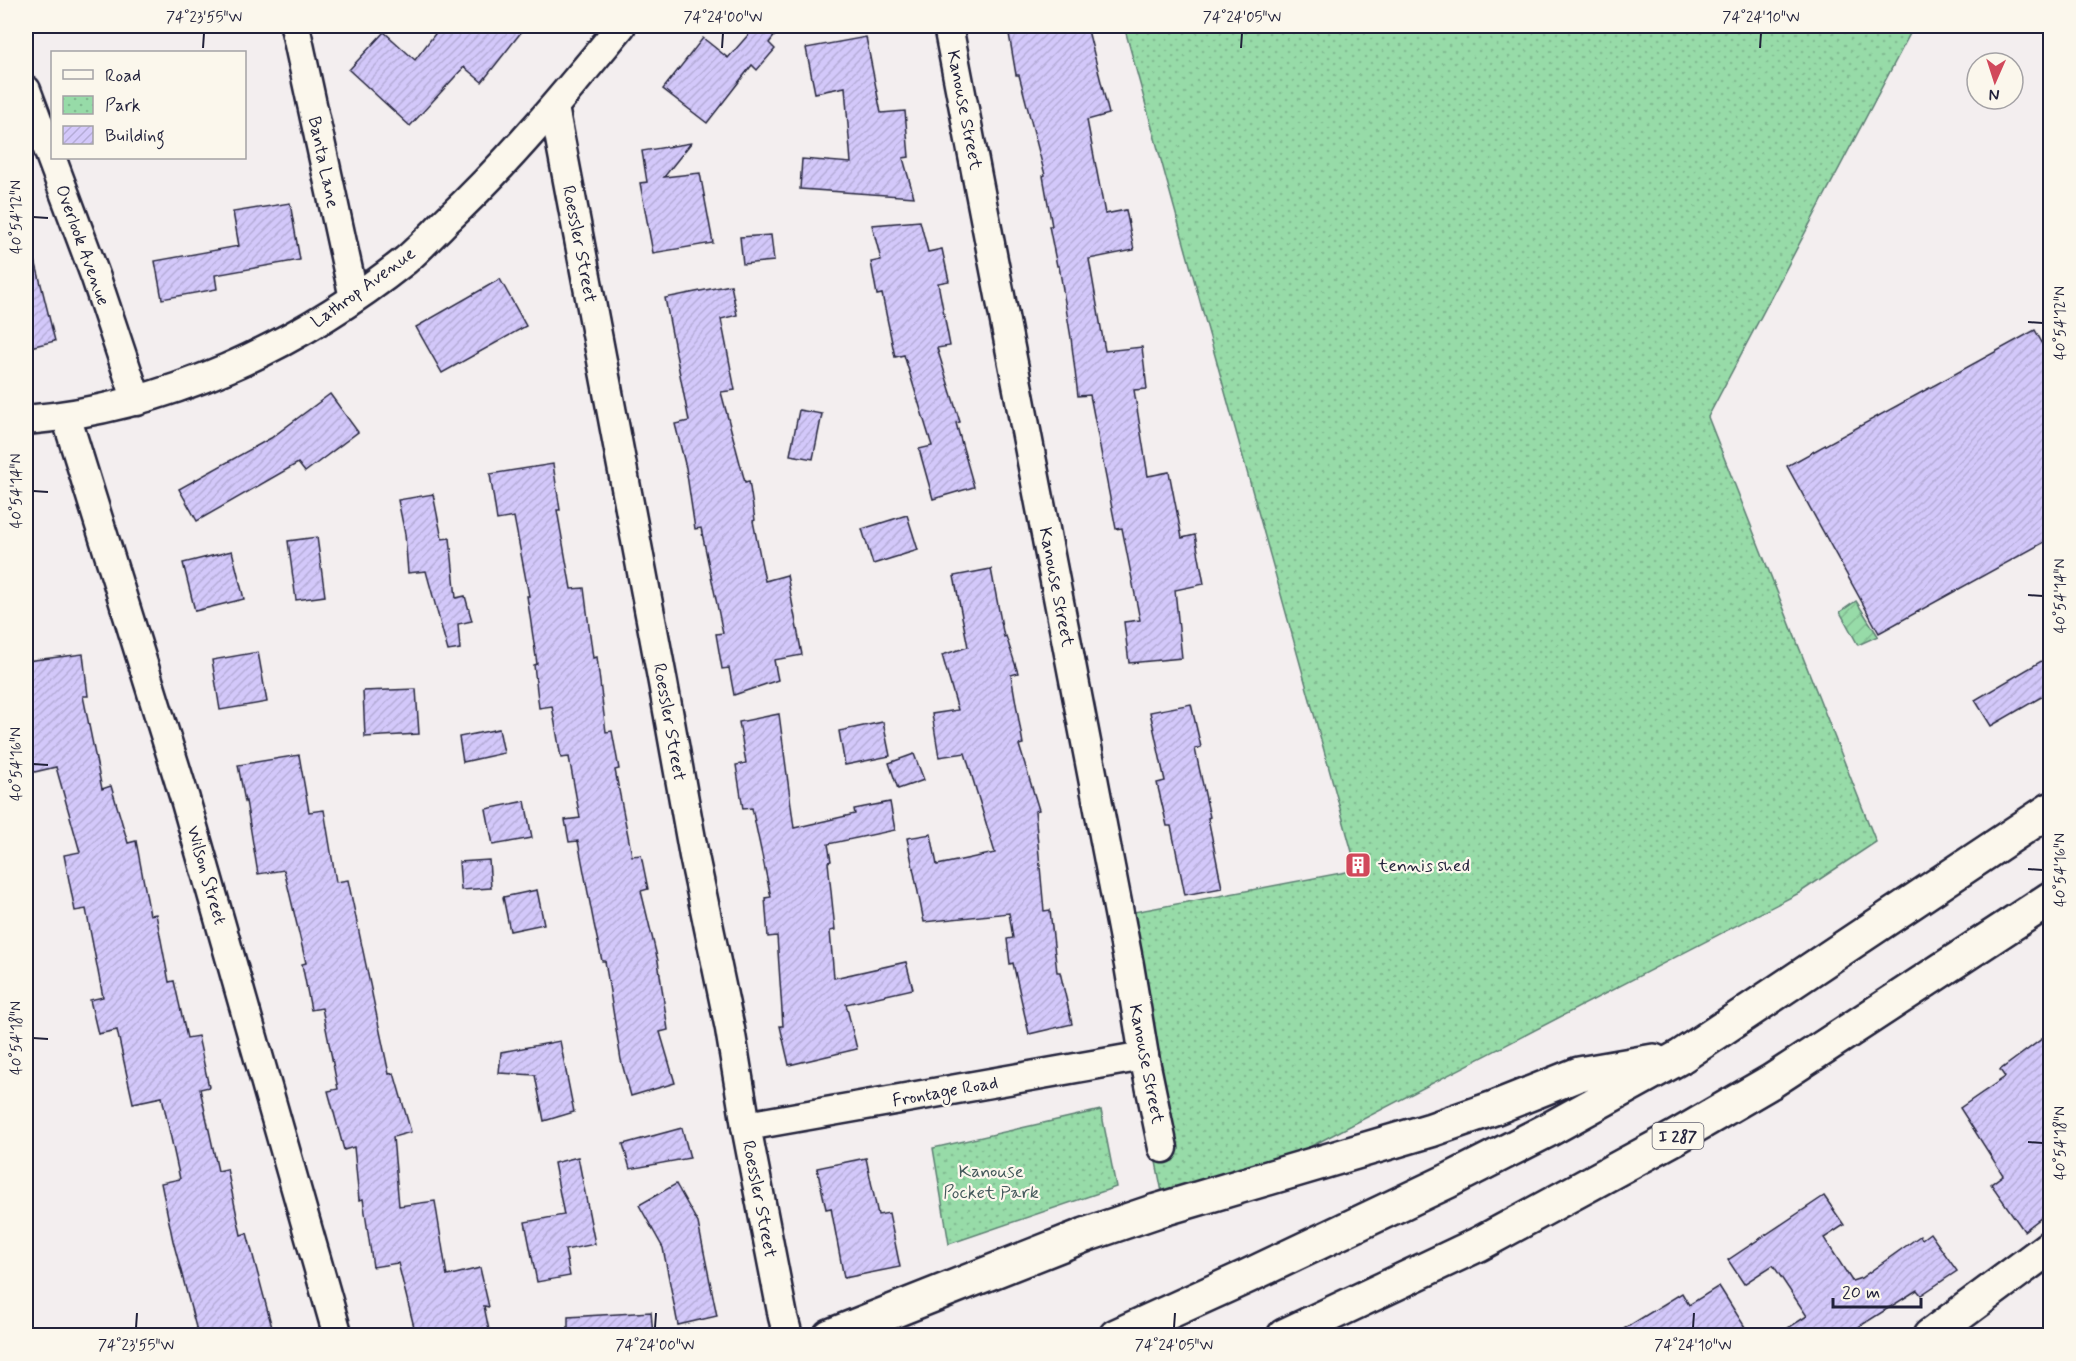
<svg xmlns="http://www.w3.org/2000/svg" width="2076" height="1361" font-family="Mynerve,sans-serif">
<defs>
<pattern id="park-dots" width="8" height="8" patternUnits="userSpaceOnUse" patternTransform="scale(1.5)"><rect width="8" height="8" fill="#97dba8"/><path d="M2 2h.1M6 6h.1" fill="none" stroke="#82bc92" stroke-width="1.8" stroke-linecap="round"/></pattern>
<pattern id="garden-furrows" width="10" height="10" patternUnits="userSpaceOnUse" patternTransform="scale(1.5)"><rect width="10" height="10" fill="#97dba8"/><path d="M-1 1l2-2M0 10L10 0M9 11l2-2" fill="none" stroke="#82bc92"/></pattern>
<pattern id="building-hatch" width="6" height="6" patternUnits="userSpaceOnUse" patternTransform="scale(1.5)"><rect width="6" height="6" fill="#d3c8fa"/><path d="M-1 1l2-2M0 6l6-6M5 7l2-2" fill="none" stroke="#b5acd7"/></pattern>
</defs>
<rect width="100%" height="100%" fill="#f3eeef"/>
<filter id="ink" filterUnits="userSpaceOnUse"><feTurbulence type="fractalNoise" baseFrequency=".0167" numOctaves="2"/><feDisplacementMap in="SourceGraphic" scale="12" xChannelSelector="R" yChannelSelector="G"/><feConvolveMatrix kernelMatrix="1 2 1 2 8 2 1 2 1" color-interpolation-filters="sRGB"/></filter>
<g filter="url(#ink)">
<g fill="url(#park-dots)" stroke="#5c7e72" stroke-width="1.5">
<polygon points="1124,26 1914,26 1708,417 1876,842 1799,893 1296,1154 1163,1197 1107,917 1357,870"/>
<polygon points="1101,1110 1116,1187 949,1244 933,1148"/>
</g>
<polygon fill="url(#garden-furrows)" stroke="#5c7e72" stroke-width="1.5" points="1856,601 1878,636 1858,645 1840,612"/>
<g fill="url(#building-hatch)" stroke="#22223b" stroke-width="1.5">
<polygon points="441,26 526,26 482,82 464,67 410,126 349,70 384,32 415,60"/>
<polygon points="756,26 782,26 769,43 775,49 757,70 752,65 707,123 663,89 703,38 728,58"/>
<polygon points="1027,26 1087,26 1109,114 1087,120 1105,214 1126,210 1134,250 1089,259 1105,351 1142,347 1147,389 1134,390 1148,476 1169,472 1182,538 1195,535 1204,584 1175,590 1182,658 1129,663 1124,622 1140,620 1122,528 1116,529 1090,395 1078,396 1071,338 1059,266 1057,266 1049,226 1052,226 1043,176 1045,175 1019,75 1016,75 1008,28"/>
<polygon points="866,37 881,113 905,111 909,157 903,158 914,197 800,189 802,159 851,163 845,87 815,93 806,48"/>
<polygon points="691,143 664,177 700,173 713,243 653,253 640,183 647,182 642,151"/>
<polygon points="290,203 300,260 215,275 217,289 162,299 155,261 239,246 233,212"/>
<polygon points="920,221 928,252 942,249 949,281 938,283 950,346 937,348 960,422 956,423 974,487 933,499 919,449 932,446 904,355 895,357 882,294 877,295 871,262 881,260 872,225"/>
<polygon points="771,235 774,261 743,264 740,237"/>
<polygon points="34,256 55,341 26,348 26,257"/>
<polygon points="500,279 526,326 442,373 416,327"/>
<polygon points="731,285 737,315 721,319 735,390 721,392 745,482 749,481 755,520 753,521 765,581 787,575 802,655 774,660 778,680 734,695 729,668 722,669 716,634 723,633 701,528 695,529 686,468 675,424 689,421 665,298"/>
<polygon points="2035,330 2050,357 2050,539 1879,633 1787,466"/>
<polygon points="330,394 358,432 305,472 298,463 197,521 179,489 271,438"/>
<polygon points="799,410 822,414 813,459 790,455"/>
<polygon points="553,464 560,510 557,510 571,589 584,588 593,658 597,657 606,732 612,731 619,769 615,770 632,856 641,855 648,889 641,891 658,961 668,1030 660,1032 675,1083 631,1096 621,1060 605,961 602,961 594,924 578,841 569,842 565,820 580,818 569,757 561,758 552,706 539,708 534,665 537,664 527,596 529,596 514,517 497,520 490,474"/>
<polygon points="433,494 442,539 450,538 456,598 465,596 472,621 458,624 460,649 448,651 426,571 408,573 405,534 398,500"/>
<polygon points="907,515 918,550 873,564 862,529"/>
<polygon points="317,537 325,596 296,600 288,541"/>
<polygon points="232,551 244,599 195,611 183,563"/>
<polygon points="991,569 1004,637 1006,636 1018,673 1011,675 1023,744 1019,745 1039,810 1035,811 1044,911 1050,910 1057,972 1060,972 1072,1024 1029,1034 1013,963 1010,964 1007,939 1013,938 1009,913 924,922 907,838 931,834 937,865 995,853 965,753 939,757 932,714 958,710 942,655 968,647 954,576"/>
<polygon points="258,652 267,702 220,710 212,660"/>
<polygon points="83,654 88,696 83,696 102,789 111,786 128,843 136,841 150,915 156,914 169,982 174,981 187,1038 198,1036 209,1087 200,1089 218,1171 227,1169 241,1235 247,1233 274,1335 198,1335 173,1241 161,1183 180,1179 162,1097 133,1103 117,1030 98,1034 90,1000 103,997 86,909 75,911 64,855 80,852 56,767 26,774 26,728 31,727 26,679 26,661"/>
<polygon points="2050,656 2050,692 1991,726 1975,700"/>
<polygon points="416,689 419,734 365,737 363,691"/>
<polygon points="1191,704 1201,747 1195,749 1210,817 1208,818 1222,888 1185,895 1171,826 1167,826 1157,783 1165,781 1150,712"/>
<polygon points="779,714 794,828 855,814 854,809 890,802 895,830 828,844 831,861 828,862 835,930 830,931 834,978 906,962 913,989 846,1004 857,1049 789,1065 780,1026 783,1026 777,936 768,937 765,898 771,897 752,808 743,809 736,765 746,763 739,722"/>
<polygon points="883,722 890,756 845,765 839,731"/>
<polygon points="499,729 504,753 463,762 459,737"/>
<polygon points="914,754 924,780 898,789 889,763"/>
<polygon points="299,755 309,812 324,810 336,882 348,880 389,1074 394,1073 411,1132 393,1137 399,1206 435,1201 447,1276 480,1268 489,1307 484,1306 490,1335 416,1335 398,1263 373,1267 363,1199 359,1200 354,1147 344,1150 328,1091 338,1089 322,1008 311,1010 302,964 306,963 284,870 258,874 246,801 245,802 238,765"/>
<polygon points="525,801 532,838 493,845 486,809"/>
<polygon points="489,860 491,888 461,890 459,862"/>
<polygon points="537,890 544,924 510,931 503,897"/>
<polygon points="2050,1033 2050,1211 2024,1231 1991,1184 2003,1175 1960,1108 2005,1077 2000,1070"/>
<polygon points="560,1041 574,1112 544,1121 535,1075 499,1073 501,1052"/>
<polygon points="682,1128 690,1158 630,1169 623,1144"/>
<polygon points="578,1157 595,1244 565,1250 570,1276 537,1282 525,1222 564,1215 554,1163"/>
<polygon points="866,1158 878,1215 889,1213 900,1267 844,1278 831,1208 826,1209 817,1168"/>
<polygon points="676,1184 698,1223 717,1316 678,1325 663,1248 639,1205"/>
<polygon points="1824,1196 1844,1225 1824,1238 1852,1281 1861,1278 1920,1236 1922,1239 1930,1233 1957,1271 1921,1295 1917,1290 1846,1335 1777,1335 1807,1316 1773,1265 1744,1284 1728,1260"/>
<polygon points="1719,1286 1750,1335 1614,1335 1682,1293 1689,1305"/>
<polygon points="651,1312 653,1335 568,1335 568,1317"/>
</g>
<g fill="none" stroke-linecap="round" stroke-linejoin="round">
<defs>
<g id="street">
<polyline points="295,26 354,298"/>
<polyline points="948,26 1129,965 1144,1056 1163,1148"/>
<polyline points="26,90 96,278 137,401"/>
<polyline points="554,107 663,683 694,856 730,1029 746,1126 783,1317 788,1336"/>
<polyline points="66,416 185,799 338,1336"/>
<path d="M 26,420 C 165,408 297,347 406,260 C 420,248 432,235 445,222 C 509,162 565,94 621,26"/>
<polyline points="746,1126 1144,1056"/>
</g>
<polyline id="primary" points="1930,1336 2050,1247"/>
<g id="highway">
<polyline points="830,1336 1085,1235 1156,1211 1431,1130 1494,1108 1579,1074 1654,1061"/>
<polyline points="1116,1336 1248,1276 1448,1181 1548,1130 1680,1057 2050,810"/>
<polyline points="1284,1336 1479,1244 1676,1137 1772,1081 2050,899"/>
</g>
</defs>
<use href="#street" stroke="#22223b" stroke-width="33"/>
<use href="#primary" stroke="#22223b" stroke-width="38"/>
<use href="#highway" stroke="#22223b" stroke-width="38"/>
<use href="#street" stroke="#fbf7ec" stroke-width="28"/>
<use href="#primary" stroke="#fbf7ec" stroke-width="33"/>
<use href="#highway" stroke="#fbf7ec" stroke-width="33"/>
</g>
</g>
<path fill="none" stroke="#22223b" stroke-width="2" d="M 203,48 L 204,33M 722,48 L 723,33M 1241,48 L 1242,33M 1760,48 L 1761,33M 33,217 L 48,218M 2028,322 L 2043,323M 33,491 L 48,492M 2028,595 L 2043,596M 33,764 L 48,765M 2028,869 L 2043,870M 33,1038 L 48,1039M 2028,1142 L 2043,1143M 136,1328 L 137,1313M 655,1328 L 656,1313M 1174,1328 L 1175,1313M 1693,1328 L 1694,1313"/>
<defs>
<symbol id="building-square" viewBox="-11 -11 22 22"><rect x="-9" y="-9" width="18" height="18" rx="4" fill="#d1495b" stroke="#fbf7ec"/><path d="M-4-6H4V6H1V3H-1V6H-4ZM-2.5-4.3h1.7v1.8h-1.7ZM.8-4.3h1.7v1.8H.8ZM-2.5-1h1.7V.8h-1.7ZM.8-1h1.7V.8H.8Z" fill="#fff"/></symbol>
</defs>
<g fill-rule="evenodd">
<use href="#building-square" x="1343" y="850" width="30" height="30"/>
</g>
<g text-anchor="middle" stroke-width="4.5" stroke-linejoin="round" paint-order="stroke">
<rect fill="#fbf7ec" stroke="#636270" stroke-width="1.5" x="1652.5" y="1123" width="51" height="26" rx="4.5"/>
<g font-size="16" font-weight="bold" fill="#22223b">
<text x="1678" y="1142">I 287</text>
</g>
<g font-size="18" fill="#22223b" stroke="#fbf7ec">
<text transform="translate(965 110) rotate(79)" y="6">Kanouse Street</text>
<text transform="translate(324 162) rotate(78)" y="6">Banta Lane</text>
<text transform="translate(580 244) rotate(79)" y="6">Roessler Street</text>
<text transform="translate(83 245) rotate(70)" y="6">Overlook Avenue</text>
<text transform="translate(363 287) rotate(-36)" y="6">Lathrop Avenue</text>
<text transform="translate(1057 587) rotate(79)" y="6">Kanouse Street</text>
<text transform="translate(670 722) rotate(80)" y="6">Roessler Street</text>
<text transform="translate(207 875) rotate(74)" y="6">Wilson Street</text>
<text transform="translate(1147 1064) rotate(79)" y="6">Kanouse Street</text>
<text transform="translate(945 1091) rotate(-10)" y="6">Frontage Road</text>
<text transform="translate(760 1199) rotate(79)" y="6">Roessler Street</text>
</g>
<g font-size="18" fill="#22223b" stroke="#fbf7ec" text-anchor="start">
<text x="1378" y="871">tennis shed</text>
</g>
<g font-size="18" fill="#455a5c" stroke="#fbf7ec">
<text x="991" y="1177">Kanouse<tspan x="991" dy="21">Pocket Park</tspan></text>
</g>
</g>
<rect width="2076" height="1361" fill="none" stroke="#fbf7ec" stroke-width="66"/>
<rect x="51" y="51" width="195" height="108" fill="#fbf7ec" stroke="#a4a2a5" stroke-width="1.5"/>
<rect x="63" y="70" width="30" height="9" fill="#fbf7ec" stroke="#a4a2a5" stroke-width="1.5"/>
<text x="105" y="81" font-size="18" fill="#22223b">Road</text>
<rect x="63" y="96" width="30" height="18" fill="url(#park-dots)" stroke="#a4a2a5" stroke-width="1.5"/>
<text x="105" y="111" font-size="18" fill="#22223b">Park</text>
<rect x="63" y="126" width="30" height="18" fill="url(#building-hatch)" stroke="#a4a2a5" stroke-width="1.5"/>
<text x="105" y="141" font-size="18" fill="#22223b">Building</text>
<g transform="translate(1995 81) rotate(183)"><circle r="28" fill="#fbf7ec" stroke="#a4a2a5" stroke-width="1.5"/>
<path d="M0-4.5L10 22L0 15L-10 22Z" fill="#d1495b"/>
<text y="-9" font-size="16" font-weight="bold" text-anchor="middle" fill="#22223b">N</text>
</g>
<path d="M1833 1298v9h88v-9" fill="none" stroke="#22223b" stroke-width="3"/>
<text x="1842" y="1298" font-size="18" fill="#22223b" stroke="#fbf7ec" stroke-width="4.5" paint-order="stroke">20 m</text>
<rect x="33" y="33" width="2010" height="1295" fill="none" stroke="#22223b" stroke-width="2"/>
<g font-size="15" text-anchor="middle" fill="#22223b">
<text x="204" y="22">74°23'55"W</text>
<text x="723" y="22">74°24'00"W</text>
<text x="1242" y="22">74°24'05"W</text>
<text x="1761" y="22">74°24'10"W</text>
<text transform="translate(16 217) rotate(-90)" y="5">40°54'12"N</text>
<text transform="translate(2060 323) rotate(-90)" y="5">40°54'12"N</text>
<text transform="translate(16 491) rotate(-90)" y="5">40°54'14"N</text>
<text transform="translate(2060 596) rotate(-90)" y="5">40°54'14"N</text>
<text transform="translate(16 764) rotate(-90)" y="5">40°54'16"N</text>
<text transform="translate(2060 870) rotate(-90)" y="5">40°54'16"N</text>
<text transform="translate(16 1038) rotate(-90)" y="5">40°54'18"N</text>
<text transform="translate(2060 1143) rotate(-90)" y="5">40°54'18"N</text>
<text x="136" y="1350">74°23'55"W</text>
<text x="655" y="1350">74°24'00"W</text>
<text x="1174" y="1350">74°24'05"W</text>
<text x="1693" y="1350">74°24'10"W</text>
</g>
</svg>
